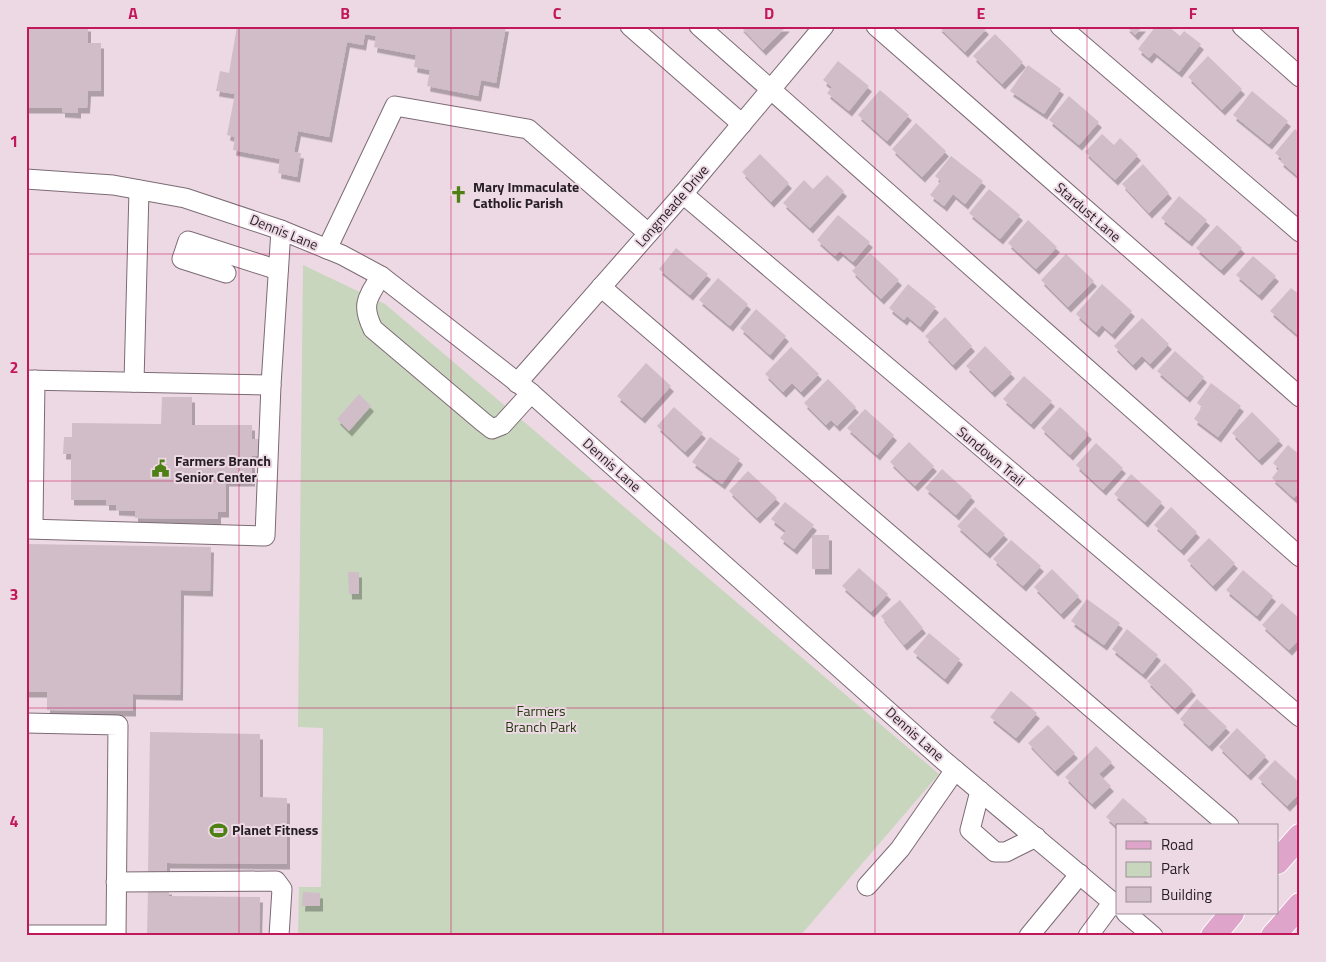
<svg xmlns="http://www.w3.org/2000/svg" width="1326" height="962" font-family="'Titillium Web',sans-serif">
<defs>
<filter id="shadow"><feDropShadow dx="3" dy="5.5" stdDeviation="0" flood-color="#0004"/></filter>
</defs>
<rect width="100%" height="100%" fill="#edd9e4"/>
<polygon fill="#c8d6be" points="303,265 385,304 939,774 800,936 298,936 299,887 321,887 323,728 298,727"/>
<g fill="#d0bdc7" filter="url(#shadow)">
<polygon points="26,26 88,26 88,43 101,43 101,91 88,91 87,108 78,108 78,113 62,112 62,108 26,108"/>
<polygon points="237,26 287,27 506,26 496,83 481,80 478,96 427,86 430,70 414,67 416,55 374,47 376,36 365,34 363,45 347,42 329,137 298,131 294,152 301,153 297,177 278,173 280,159 233,150 235,137 227,135 235,94 216,91 220,71 229,73"/>
<polygon points="740,26 787,26 763,50"/>
<polygon points="938,26 983,26 986,29 965,52"/>
<polygon points="1126,26 1143,26 1135,35"/>
<polygon points="1156,26 1168,26 1180,36 1184,31 1201,44 1179,72 1154,52 1149,58 1138,49"/>
<polygon points="995,34 1023,62 1002,84 973,56"/>
<polygon points="1208,56 1242,89 1222,110 1188,77"/>
<polygon points="838,61 869,86 849,111 827,93 832,87 823,80"/>
<polygon points="1028,65 1061,89 1044,114 1010,91"/>
<polygon points="880,90 909,115 887,141 858,115"/>
<polygon points="1252,91 1288,121 1269,144 1233,115"/>
<polygon points="1069,96 1099,122 1079,145 1049,120"/>
<polygon points="916,123 946,151 922,177 892,149"/>
<polygon points="1295,129 1300,133 1300,178 1280,161 1282,159 1275,153"/>
<polygon points="1102,134 1114,145 1120,138 1138,155 1115,180 1085,152"/>
<polygon points="760,154 789,183 771,202 742,172"/>
<polygon points="951,156 983,181 965,204 953,194 944,206 930,195 941,181 935,176"/>
<polygon points="1143,164 1169,193 1149,213 1122,184"/>
<polygon points="827,175 844,191 810,228 783,203 804,180 813,189"/>
<polygon points="989,189 1020,215 1000,239 969,213"/>
<polygon points="1179,196 1207,220 1189,241 1161,218"/>
<polygon points="838,215 870,242 853,262 840,251 835,256 817,240"/>
<polygon points="1028,220 1057,247 1036,269 1008,243"/>
<polygon points="1217,225 1242,248 1221,270 1196,248"/>
<polygon points="676,248 708,274 690,295 659,269"/>
<polygon points="870,253 899,280 881,299 852,271"/>
<polygon points="1066,254 1094,281 1068,307 1041,280"/>
<polygon points="1253,256 1276,276 1259,295 1236,275"/>
<polygon points="718,278 748,304 730,326 699,300"/>
<polygon points="908,284 936,307 920,327 907,316 904,320 889,308"/>
<polygon points="1102,284 1132,311 1112,334 1102,325 1096,332 1076,314"/>
<polygon points="1291,288 1300,295 1300,337 1270,311"/>
<polygon points="756,309 786,336 770,355 740,328"/>
<polygon points="945,317 972,346 953,365 925,336"/>
<polygon points="1142,318 1169,344 1150,364 1142,356 1133,365 1114,346"/>
<polygon points="985,346 1012,373 992,392 966,366"/>
<polygon points="791,347 819,374 801,392 792,383 783,392 765,374"/>
<polygon points="1175,351 1204,377 1187,397 1157,371"/>
<polygon points="646,363 671,386 642,418 617,396"/>
<polygon points="1024,376 1052,401 1031,424 1003,399"/>
<polygon points="828,379 856,407 837,426 831,420 826,425 804,403"/>
<polygon points="1211,383 1241,406 1218,437 1194,419 1202,407 1197,403"/>
<polygon points="359,394 371,406 349,431 337,419"/>
<polygon points="162,397 192,397 192,425 252,425 252,439 261,439 260,456 252,456 252,481 226,481 226,512 218,512 218,519 135,518 135,511 116,510 116,505 106,505 106,500 71,500 71,454 63,454 64,437 72,437 72,423 161,424"/>
<polygon points="674,407 703,433 685,452 657,426"/>
<polygon points="1060,407 1089,434 1070,455 1041,428"/>
<polygon points="865,409 894,435 877,455 847,428"/>
<polygon points="1252,412 1280,440 1259,460 1232,433"/>
<polygon points="710,437 740,459 722,484 692,462"/>
<polygon points="909,442 934,466 915,486 890,462"/>
<polygon points="1096,443 1123,468 1103,490 1076,465"/>
<polygon points="1288,445 1300,455 1300,491 1294,498 1272,478 1279,469 1273,463"/>
<polygon points="942,469 972,496 956,515 925,488"/>
<polygon points="748,471 777,498 757,518 729,491"/>
<polygon points="1131,474 1162,502 1145,522 1114,494"/>
<polygon points="785,502 814,525 794,549 780,538 786,531 771,519"/>
<polygon points="975,507 1005,534 987,553 957,526"/>
<polygon points="1171,507 1197,532 1181,550 1154,525"/>
<rect x="812" y="535" width="17" height="34"/>
<polygon points="1209,538 1235,563 1213,586 1187,560"/>
<polygon points="1011,540 1041,566 1023,586 993,559"/>
<polygon points="26,544 211,547 210,591 181,590 180,695 133,694 133,711 47,710 47,692 26,692"/>
<polygon points="859,568 888,594 871,612 842,586"/>
<polygon points="1052,569 1079,596 1061,614 1034,587"/>
<polygon points="1243,570 1273,596 1257,616 1226,590"/>
<polygon points="348,572 359,572 359,594 349,594"/>
<polygon points="1087,599 1120,623 1104,645 1071,621"/>
<polygon points="900,600 923,628 904,645 881,616"/>
<polygon points="1282,603 1300,619 1300,639 1289,650 1262,625"/>
<polygon points="1127,629 1158,655 1143,674 1112,649"/>
<polygon points="929,633 960,659 945,679 913,652"/>
<polygon points="1165,663 1193,690 1175,709 1147,681"/>
<polygon points="1011,691 1037,713 1016,738 990,717"/>
<polygon points="1197,699 1227,727 1209,746 1180,719"/>
<polygon points="1048,725 1075,753 1055,771 1028,743"/>
<polygon points="1237,728 1266,756 1248,775 1219,747"/>
<polygon points="150,732 260,734 260,797 287,798 287,864 167,863 167,873 148,873"/>
<polygon points="1096,746 1112,762 1099,774 1111,786 1092,804 1065,777"/>
<polygon points="1275,760 1300,783 1300,793 1287,806 1258,778"/>
<polygon points="1123,798 1147,819 1140,826 1117,827 1106,817"/>
<polygon points="148,889 169,889 169,896 260,897 259,936 147,936"/>
<polygon points="303,892 320,893 320,906 302,906"/>
</g>
<g fill="none" stroke-linecap="round" stroke-linejoin="round">
<defs>
<g id="minor">
<polyline points="630,26 742,124"/>
<polyline points="699,26 1300,557"/>
<polyline points="876,26 1300,397"/>
<polyline points="1060,26 1300,232"/>
<polyline points="1242,26 1300,77"/>
<polyline points="26,179 113,185 185,198 281,230 342,255 381,276 531,393 943,760 1117,906"/>
<polyline points="683,194 1300,717"/>
<polyline points="327,249 395,106 528,129 648,233"/>
<polyline points="226,273 182,259 188,241 278,270"/>
<path d="M 381,276 C 367,298 361,305 373,329 L 483,422 L 492,429 L 502,425 L 531,393"/>
<polyline points="601,287 1229,826"/>
<polyline points="26,380 271,385 281,230"/>
<polyline points="134,382 139,190"/>
<polyline points="517,383 683,194 824,26"/>
<polyline points="26,529 33,523 35,380"/>
<polyline points="28,529 265,536 271,385"/>
<polyline points="26,723 118,725 116,936"/>
<polyline points="980,791 970,830 995,852 1006,852 1036,837"/>
<polyline points="116,882 276,881 282,889 279,936"/>
<polyline points="867,886 900,849 955,770"/>
<polyline points="1126,913 1153,936"/>
<polyline points="26,935 116,935"/>
<polyline points="1029,936 1080,874"/>
<polyline points="1088,936 1113,902"/>
</g>
<g id="major">
<polyline points="1277,862 1300,836"/>
<polyline points="1213,936 1232,913"/>
<polyline points="1273,936 1300,905"/>
</g>
</defs>
<use href="#minor" stroke="#7c6b74" stroke-width="21"/>
<use href="#major" stroke="#fff" stroke-width="26"/>
<use href="#minor" stroke="#fff" stroke-width="19"/>
<use href="#major" stroke="#dfa4ca" stroke-width="24"/>
</g>
<path fill="none" stroke="#c2185b" stroke-width="1" stroke-opacity="0.55" d="M 239,26 L 239,936M 451,26 L 451,936M 663,26 L 663,936M 875,26 L 875,936M 1087,26 L 1087,936M 26,254 L 1300,254M 26,481 L 1300,481M 26,708 L 1300,708"/>
<defs>
<symbol id="church-bare" viewBox="-9 -9 18 18"><path d="M-1.2-6h2.4v3.5h3.3v2.4h-3.3V6h-2.4V-.1h-3.3v-2.4h3.3Z" fill="#4e8114" stroke="#edd9e4" stroke-width="2.5" paint-order="stroke"/></symbol>
<symbol id="civic-bare" viewBox="-9 -9 18 18"><path d="M-.6-6.5H3V-4.5H.6V-3L4-1V1h2V6H-6V1h2V-1L-.6-3ZM-1.2 2.5V6h2.4V2.5Z" fill="#4e8114" stroke="#edd9e4" stroke-width="2.5" paint-order="stroke"/></symbol>
<symbol id="stadium-bare" viewBox="-9 -9 18 18"><path d="M0-5a6.5 5 0 1 0 0 10a6.5 5 0 1 0 0-10ZM-3.5-1.8h7v3.6h-7Z" fill="#4e8114" stroke="#edd9e4" stroke-width="2.5" paint-order="stroke"/></symbol>
</defs>
<g fill-rule="evenodd">
<use href="#church-bare" x="446" y="182" width="25" height="25"/>
<use href="#civic-bare" x="148" y="456" width="25" height="25"/>
<use href="#stadium-bare" x="206" y="818" width="25" height="25"/>
</g>
<g text-anchor="middle" stroke-width="4" stroke-linejoin="round" paint-order="stroke">
<g font-size="14" font-weight="bold" fill="#251e22" stroke="#edd9e4" text-anchor="start">
<text x="473" y="192">Mary Immaculate<tspan x="473" dy="16">Catholic Parish</tspan></text>
<text x="175" y="466">Farmers Branch<tspan x="175" dy="16">Senior Center</tspan></text>
<text x="232" y="835">Planet Fitness</text>
</g>
<g font-size="14" fill="#251e22" stroke="#edd9e4">
<text transform="translate(672 206) rotate(-49)" y="5">Longmeade Drive</text>
<text transform="translate(1088 212) rotate(41)" y="5">Stardust Lane</text>
<text transform="translate(284 232) rotate(22)" y="5">Dennis Lane</text>
<text transform="translate(991 456) rotate(40)" y="5">Sundown Trail</text>
<text transform="translate(612 465) rotate(42)" y="5">Dennis Lane</text>
<text transform="translate(915 734) rotate(42)" y="5">Dennis Lane</text>
</g>
<g font-size="14" fill="#243b0e" stroke="#edd9e4">
<text x="541" y="716">Farmers<tspan x="541" dy="16">Branch Park</tspan></text>
</g>
</g>
<rect width="1326" height="962" fill="none" stroke="#edd9e4" stroke-width="55"/>
<rect x="1116" y="824" width="162" height="90" fill="#edd9e4" stroke="#9d8e96"/>
<rect x="1126" y="841" width="25" height="8" fill="#dfa4ca" stroke="#9d8e96"/>
<text x="1161" y="850" font-size="15" fill="#251e22">Road</text>
<rect x="1126" y="862" width="25" height="15" fill="#c8d6be" stroke="#9d8e96"/>
<text x="1161" y="874" font-size="15" fill="#251e22">Park</text>
<rect x="1126" y="887" width="25" height="15" fill="#d0bdc7" stroke="#9d8e96"/>
<text x="1161" y="900" font-size="15" fill="#251e22">Building</text>
<rect x="28" y="28" width="1270" height="906" fill="none" stroke="#c2185b" stroke-width="2"/>
<g font-size="16" text-anchor="middle" font-weight="bold" fill="#c2185b">
<text x="133" y="19">A</text>
<text x="345" y="19">B</text>
<text x="557" y="19">C</text>
<text x="769" y="19">D</text>
<text x="981" y="19">E</text>
<text x="1193" y="19">F</text>
<text x="14" y="147">1</text>
<text x="14" y="373">2</text>
<text x="14" y="600">3</text>
<text x="14" y="827">4</text>
</g>
</svg>
